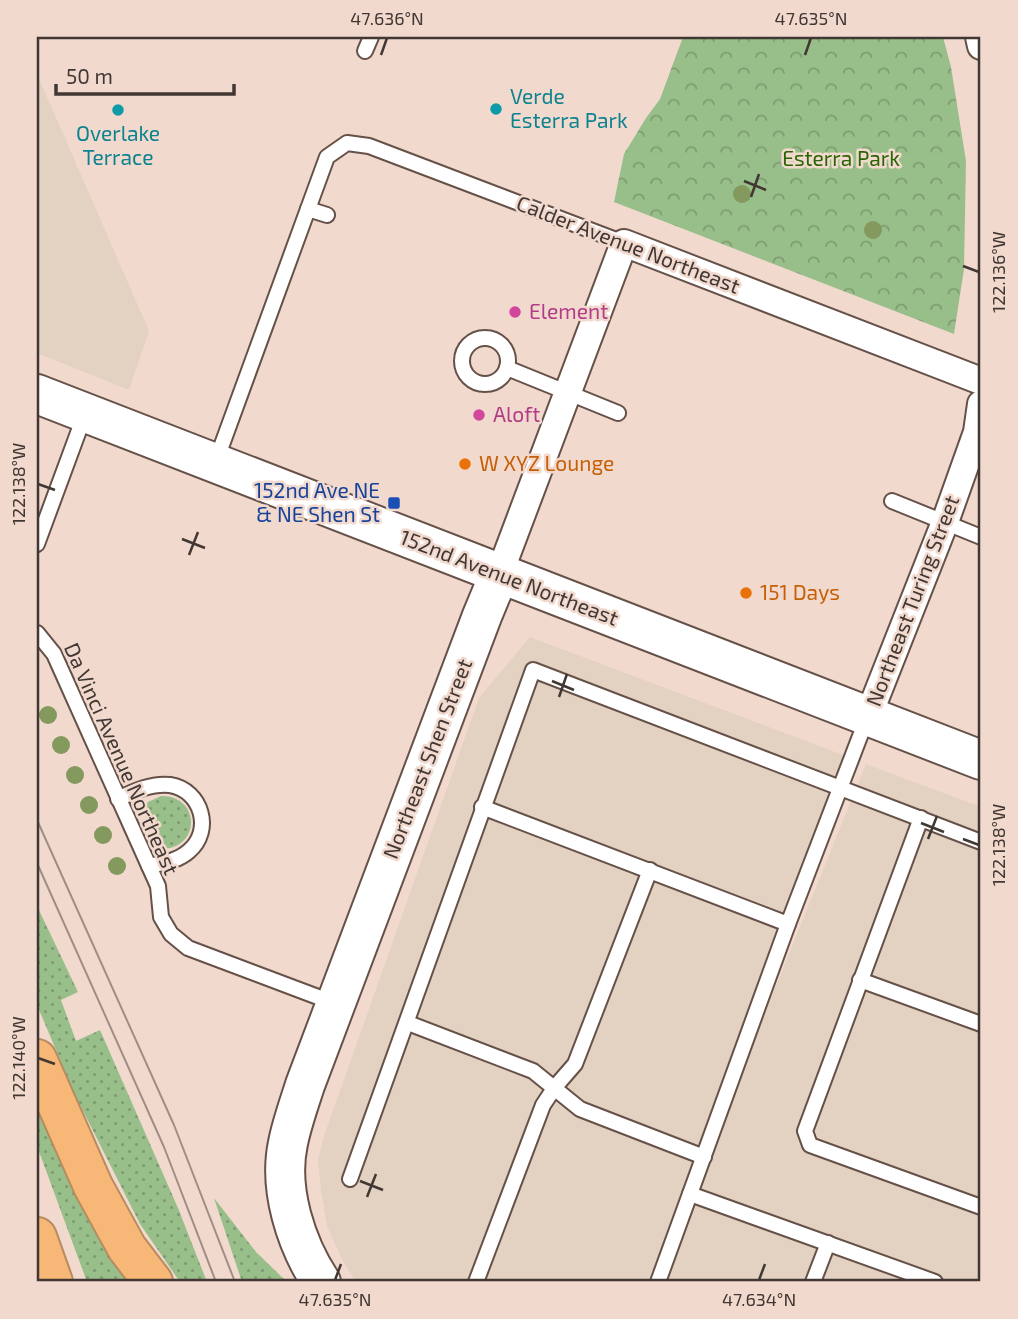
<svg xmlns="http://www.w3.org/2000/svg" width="1018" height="1319" font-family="'Exo 2',sans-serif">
<defs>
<pattern id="grass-dots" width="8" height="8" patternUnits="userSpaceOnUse" patternTransform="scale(1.75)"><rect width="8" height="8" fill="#98bf8a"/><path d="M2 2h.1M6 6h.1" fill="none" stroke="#7e9c71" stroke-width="1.8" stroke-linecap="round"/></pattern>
<pattern id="park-crowns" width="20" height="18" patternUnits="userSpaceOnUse" patternTransform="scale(1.75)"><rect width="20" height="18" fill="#98bf8a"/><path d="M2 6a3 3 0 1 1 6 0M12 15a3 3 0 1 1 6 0" fill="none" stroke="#7e9c71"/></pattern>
</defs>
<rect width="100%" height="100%" fill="#f2d9ce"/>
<g fill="#e3d1c1">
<polygon points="37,74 149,331 129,390 37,353"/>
<polygon points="530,637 851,758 648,1282 356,1282 343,1261 327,1226 321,1190 318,1160 324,1136 479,698"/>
<polygon points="866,764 981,807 981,1282 656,1282"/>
</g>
<g fill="url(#grass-dots)">
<path d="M 161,796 C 200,795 202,848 162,849 L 156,835 L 157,829 L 144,807 L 148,802 Z"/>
<polygon points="37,906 78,992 61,1000 76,1041 100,1030 178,1208 207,1282 180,1282 140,1224 75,1095 37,1005"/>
<polygon points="37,1108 69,1181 129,1282 87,1282 37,1146"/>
<polygon points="214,1198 256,1252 287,1282 242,1282"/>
</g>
<polygon fill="url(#park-crowns)" points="683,37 943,37 951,67 966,161 964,269 954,334 614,202 624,154 646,118 660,99"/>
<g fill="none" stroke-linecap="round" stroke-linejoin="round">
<defs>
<g id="lane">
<polyline points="365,51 371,37"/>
<polyline points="308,209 327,157 347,143 369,146 624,243"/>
<circle cx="485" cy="361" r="23"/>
<polyline points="507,368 618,413"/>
<polyline points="216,461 308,209 327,215"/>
<polyline points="892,501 981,537"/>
<polyline points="37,544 85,414"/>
<polyline points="37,633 54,654 149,866 158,886 161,917 171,934 188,948 334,1003"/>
<path d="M 118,799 C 134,791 152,783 170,785 C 202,790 213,831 189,851 C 178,861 163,863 149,866"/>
<polyline points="482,807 788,924"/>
<polyline points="921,818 805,1131 810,1145 981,1207"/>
<polyline points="860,980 981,1024"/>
<polyline points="408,1023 533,1071 580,1109 704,1157"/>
<polyline points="350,1179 533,670 981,842"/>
<polyline points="690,1194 935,1282"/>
<polyline points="476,1282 543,1105 555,1087 575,1064 650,870"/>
<polyline points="658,1282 788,924 867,718"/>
<polyline points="813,1282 828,1243"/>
</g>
<g id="street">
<polyline points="979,37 981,46"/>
<polyline points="499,575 624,243 981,381"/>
<polyline points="868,717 945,522 977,432 981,404"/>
</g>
<g id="secondary">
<polyline points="37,394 981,760"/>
<path d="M 321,1282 C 296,1244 278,1189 288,1143 C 292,1123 299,1104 305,1085 L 482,616 L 499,575"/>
</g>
<g id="highway">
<polyline points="37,1059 93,1186 127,1248 153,1282"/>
<polyline points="37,1237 53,1282"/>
</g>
</defs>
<use href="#lane" stroke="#665148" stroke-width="18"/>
<use href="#street" stroke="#665148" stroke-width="30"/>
<use href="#secondary" stroke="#665148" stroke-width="42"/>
<use href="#highway" stroke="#b78b5f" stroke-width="42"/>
<use href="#lane" stroke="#fff" stroke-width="14"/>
<use href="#street" stroke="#fff" stroke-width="26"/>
<use href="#secondary" stroke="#fff" stroke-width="38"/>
<use href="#highway" stroke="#f7b877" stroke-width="38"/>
<g stroke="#a08e86" stroke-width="2">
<polyline points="37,820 174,1125 235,1282"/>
<polyline points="37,863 164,1147 216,1282"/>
</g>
</g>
<g fill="#83995e">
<circle cx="742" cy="194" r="9"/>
<circle cx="873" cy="230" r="9"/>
<circle cx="48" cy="715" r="9"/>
<circle cx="61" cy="745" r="9"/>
<circle cx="75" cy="775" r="9"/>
<circle cx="89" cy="805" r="9"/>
<circle cx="103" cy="835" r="9"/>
<circle cx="117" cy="866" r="9"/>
</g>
<path fill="none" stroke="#413733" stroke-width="2.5" d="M 381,55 L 387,38M 805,55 L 811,38M 744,181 L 766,190M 751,197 L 759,174M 963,266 L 979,272M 38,484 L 55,490M 182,539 L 205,548M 189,555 L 198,532M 552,681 L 574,690M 559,697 L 567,674M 921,823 L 944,832M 928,839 L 937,816M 963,839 L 979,845M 38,1058 L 55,1064M 360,1181 L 383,1190M 367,1197 L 376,1174M 335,1280 L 341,1264M 759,1280 L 765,1264"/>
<g fill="#0f9aa8" stroke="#f2d9ce" stroke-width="2.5">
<circle cx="496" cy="109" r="7"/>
<circle cx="118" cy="110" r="7"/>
</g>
<g fill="#d1479c" stroke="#f2d9ce" stroke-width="2.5">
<circle cx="515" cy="312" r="7"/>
<circle cx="479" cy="415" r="7"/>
</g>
<g fill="#e8710a" stroke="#f2d9ce" stroke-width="2.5">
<circle cx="465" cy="464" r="7"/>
<circle cx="746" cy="593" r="7"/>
</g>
<rect fill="#1a4fb4" stroke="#f2d9ce" stroke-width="2.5" x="387" y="496" width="14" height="14" rx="3.5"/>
<g text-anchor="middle" stroke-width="5" stroke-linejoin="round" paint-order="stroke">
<g font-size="21" fill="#0d838f" stroke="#f2d9ce" text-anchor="start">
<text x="510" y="104">Verde<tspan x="510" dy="24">Esterra Park</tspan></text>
<text x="118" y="141" text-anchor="middle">Overlake<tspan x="118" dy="24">Terrace</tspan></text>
</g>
<g font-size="21" fill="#296503" stroke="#f2d9ce">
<text x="841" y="166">Esterra Park</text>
</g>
<g font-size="21" fill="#413733" stroke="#f2d9ce">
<text transform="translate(628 245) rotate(21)" y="7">Calder Avenue Northeast</text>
<text transform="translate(509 578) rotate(21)" y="7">152nd Avenue Northeast</text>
<text transform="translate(913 601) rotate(-69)" y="7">Northeast Turing Street</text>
<text transform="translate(121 759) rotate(66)" y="7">Da Vinci Avenue Northeast</text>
<text transform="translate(428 759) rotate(-69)" y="7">Northeast Shen Street</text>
</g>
<g font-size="21" fill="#b23c85" stroke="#f2d9ce" text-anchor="start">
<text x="529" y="319">Element</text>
<text x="493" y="422">Aloft</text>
</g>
<g font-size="21" fill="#c56008" stroke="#f2d9ce" text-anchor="start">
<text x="479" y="471">W XYZ Lounge</text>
<text x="760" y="600">151 Days</text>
</g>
<g font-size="21" fill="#164399" stroke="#f2d9ce" text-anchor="end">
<text x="380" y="498">152nd Ave NE<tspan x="380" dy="24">&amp; NE Shen St</tspan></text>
</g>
</g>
<rect width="1018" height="1319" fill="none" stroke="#f2d9ce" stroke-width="77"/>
<path d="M56 84v10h178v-10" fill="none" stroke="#413733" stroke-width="3.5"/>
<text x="66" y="84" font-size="21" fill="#413733" stroke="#f2d9ce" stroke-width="5" paint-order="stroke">50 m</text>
<rect x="38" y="38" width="941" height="1242" fill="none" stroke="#413733" stroke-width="2.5"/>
<g font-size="18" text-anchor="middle" fill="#413733">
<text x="387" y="25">47.636°N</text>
<text x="811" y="25">47.635°N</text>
<text transform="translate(999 272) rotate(-90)" y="6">122.136°W</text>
<text transform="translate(19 484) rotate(-90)" y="6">122.138°W</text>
<text transform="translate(999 845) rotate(-90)" y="6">122.138°W</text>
<text transform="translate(19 1058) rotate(-90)" y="6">122.140°W</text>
<text x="335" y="1306">47.635°N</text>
<text x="759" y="1306">47.634°N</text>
</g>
</svg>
